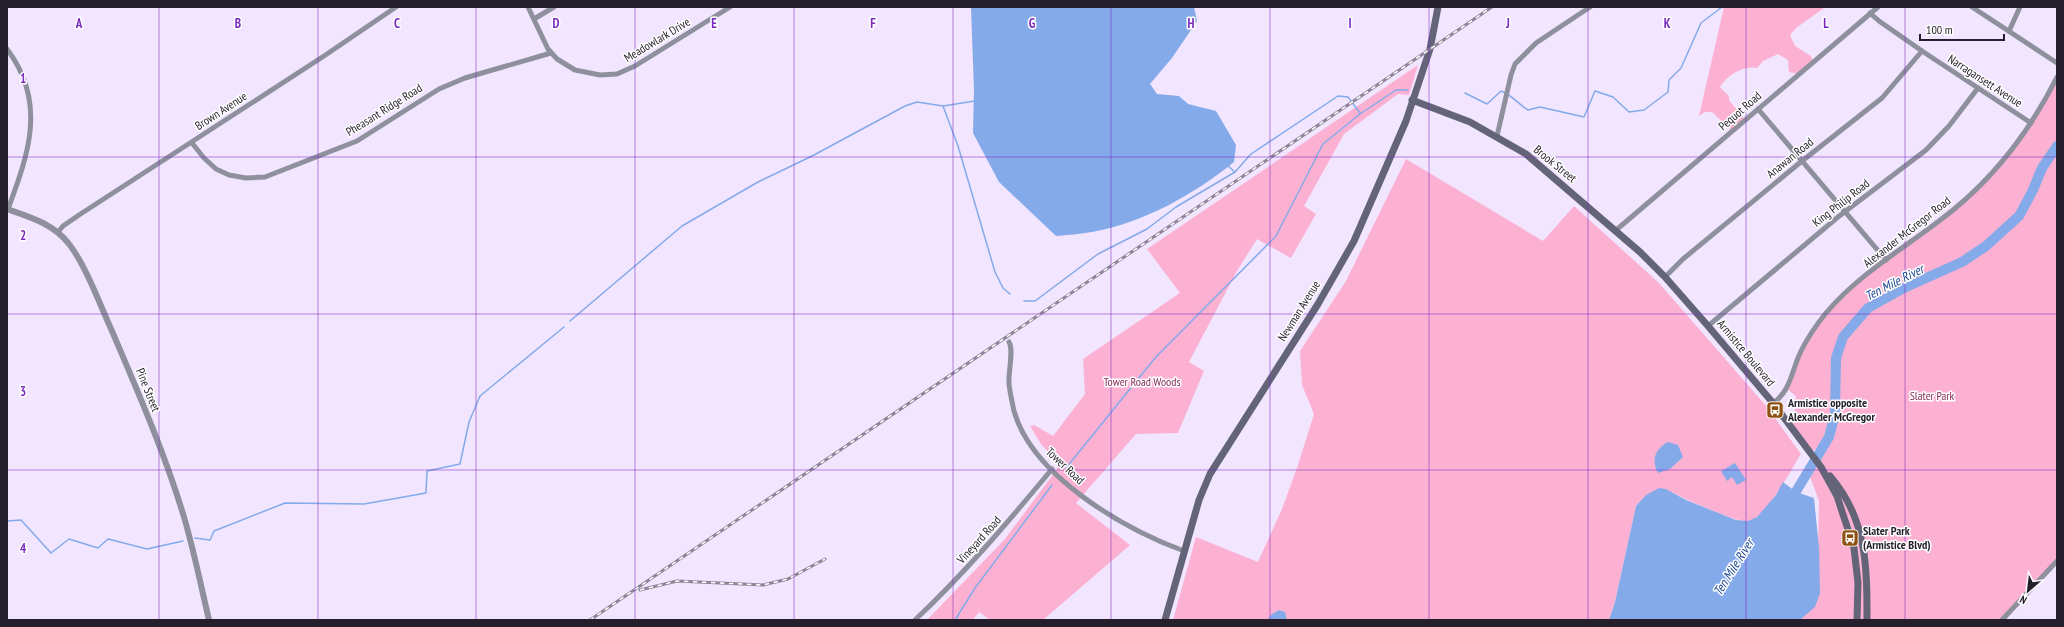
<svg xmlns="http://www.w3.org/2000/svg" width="2064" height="627" font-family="'PT Sans Narrow',sans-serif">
<rect width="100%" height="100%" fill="#f1e5ff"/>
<g fill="#fcb1d2">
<path d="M 1724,7 L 1835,7 L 1824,8 L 1796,28 L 1790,35 L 1795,46 L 1811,56 L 1813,62 L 1799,74 L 1789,72 L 1788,60 L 1778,54 L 1763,61 L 1757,68 C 1744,65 1727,75 1720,87 L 1729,96 L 1729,100 L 1744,119 L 1731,130 L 1712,112 L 1705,112 L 1699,116 Z"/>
<polygon points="1418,65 1409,95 1398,94 1344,134 1304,206 1316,214 1291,258 1257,239 1237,271 1189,362 1204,371 1178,433 1136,434 1076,503 1130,545 1043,620 990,620 979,612 973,620 927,620 1005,539 1060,465 1041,444 1030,426 1034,425 1053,436 1085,394 1083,359 1180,293 1147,249"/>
<polygon points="2057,78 2057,559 1999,620 1799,620 1812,608 1820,592 1815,571 1818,550 1819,501 1809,474 1812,465 1823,457 1816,449 1810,452 1791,425 1796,421 1794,417 1796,396 1787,389 1794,367 1812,331 1850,288 1944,218 1977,189 2012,150"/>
<path d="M 1406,159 L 1543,241 L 1574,206 L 1659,283 L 1767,407 L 1801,454 C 1791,470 1766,517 1749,521 C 1738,524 1678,496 1666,489 L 1646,495 L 1636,506 L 1615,602 L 1609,620 L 1173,620 L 1196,537 L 1258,562 L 1282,509 L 1298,465 L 1314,414 L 1302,385 L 1300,351 L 1346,281 Z"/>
</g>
<g fill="#84aaea">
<path d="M 971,7 L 1194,7 L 1197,21 L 1172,58 L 1150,84 L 1157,94 L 1179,96 L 1188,104 L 1216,111 L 1236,145 L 1234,162 C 1195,194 1143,223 1092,232 C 1080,234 1068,235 1056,236 L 999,182 L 973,133 L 974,90 Z"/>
<path d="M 1668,442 L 1678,445 L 1683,457 L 1670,469 L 1658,473 C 1651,460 1655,449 1668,442 Z"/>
<polygon points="1735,463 1746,480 1737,485 1732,477 1727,481 1721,471"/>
<polygon points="1783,482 1796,492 1814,498 1819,548 1820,593 1815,607 1801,619 1609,620 1615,602 1636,506 1646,495 1659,488 1666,489 1686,500 1736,520 1748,521 1757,517 1776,495"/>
<polygon points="1279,610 1285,612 1287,620 1267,620 1272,614"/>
</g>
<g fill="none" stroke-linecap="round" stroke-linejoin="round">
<g stroke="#84aaea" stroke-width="1.5">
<path d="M 1465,93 L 1487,104 L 1501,91 C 1512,95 1518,104 1528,110 L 1540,107 L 1584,117 L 1595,91 L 1613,97 L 1629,112 L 1644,110 L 1668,92 L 1669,80 L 1681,68 L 1701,23 L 1722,7"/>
<polyline points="943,106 958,146 995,272 1003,288 1010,294"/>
<polyline points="1227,165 1235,172"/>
<polyline points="1024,301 1035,301 1098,254 1147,229 1176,207 1235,172 1251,154 1338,96 1348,97 1360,113"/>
<polyline points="570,321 682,226 758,182 814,155 905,106 917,102 943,106 975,101"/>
<polyline points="1066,468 1155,358 1276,236 1323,144 1360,114 1396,90 1408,90"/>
<polyline points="7,521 21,520 51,553 69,539 98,548 108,539 147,549 183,541"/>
<polyline points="195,538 210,540 214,531 285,503 364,504 426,493 427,471 460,464 469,422 480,396 564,327"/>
<polyline points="955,620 975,588 1052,485"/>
</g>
<polyline stroke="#84aaea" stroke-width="10" points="1789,503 1829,437 1835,414 1836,358 1843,337 1868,308 1904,288 1962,262 1986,246 2019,216 2033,190 2042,168 2057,146"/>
<g stroke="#8f909d" stroke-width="5">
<polyline points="528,7 548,49 557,59 575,70 600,75 617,74 635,66 730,7"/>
<polyline points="1972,7 2057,63"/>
<polyline points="1870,13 1879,21 1922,51 2031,123"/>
<polyline points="534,19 554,7"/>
<polyline points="2009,31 2020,7"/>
<path d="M 7,49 C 47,102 29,153 8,209"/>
<polyline points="1758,109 1886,260"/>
<polyline points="1497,136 1511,75 1515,64 1536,43 1590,7"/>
<polyline points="192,143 204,158 216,169 229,175 246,178 265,177 357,141 439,89 465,78 551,53"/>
<polyline points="1615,231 1878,7"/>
<polyline points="58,232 63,226 79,215 324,56 396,7"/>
<polyline points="1665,277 1683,259 1802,161 1882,98 1922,51"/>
<polyline points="1708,326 1838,217 1926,150 1949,126 1978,88"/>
<path d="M 1009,342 C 1014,350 1008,373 1009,384 C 1010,393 1012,402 1014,411 C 1032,476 1124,529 1184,551"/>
<path d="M 1773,403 C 1791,391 1792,369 1801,351 C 1808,337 1817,324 1826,313 C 1857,276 1901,250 1939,221 C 1989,184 2029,133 2057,77"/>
<path d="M 915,620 C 965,573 1008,522 1052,469"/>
<polyline points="2002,620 2057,561"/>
</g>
<path stroke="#8f909d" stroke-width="6" d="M 7,209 C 30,217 54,224 69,244 C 85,264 101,307 112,331 C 138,392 165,454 184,517 C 194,551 201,586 209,620"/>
<g stroke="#636478" stroke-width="7">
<polyline points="1412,100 1470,122 1526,154 1640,252 1665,277 1708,326 1773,403 1821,467 1837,496 1854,548 1858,583 1857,620"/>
<path d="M 1830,476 C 1867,519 1867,566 1867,620"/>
<polyline points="1165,620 1199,500 1210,474 1318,304 1354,241 1406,121 1430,49 1438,7"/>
</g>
<defs>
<g id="rail">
<polyline points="640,590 677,581 763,585 788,579 825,559"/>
<polyline points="590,620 1492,7"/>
</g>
</defs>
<use href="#rail" stroke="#8d8497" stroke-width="3"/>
<use href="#rail" stroke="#fff" stroke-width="1.5" stroke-dasharray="4.5" stroke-linecap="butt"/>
</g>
<path fill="none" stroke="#7b2cbf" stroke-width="1" stroke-opacity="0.55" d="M 159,7 L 159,620M 318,7 L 318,620M 476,7 L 476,620M 635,7 L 635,620M 794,7 L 794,620M 953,7 L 953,620M 1111,7 L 1111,620M 1270,7 L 1270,620M 1429,7 L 1429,620M 1588,7 L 1588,620M 1746,7 L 1746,620M 1905,7 L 1905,620M 7,157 L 2057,157M 7,314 L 2057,314M 7,470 L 2057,470"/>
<defs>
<symbol id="bus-square" viewBox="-11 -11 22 22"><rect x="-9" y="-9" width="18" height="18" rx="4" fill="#8e5112" stroke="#fff"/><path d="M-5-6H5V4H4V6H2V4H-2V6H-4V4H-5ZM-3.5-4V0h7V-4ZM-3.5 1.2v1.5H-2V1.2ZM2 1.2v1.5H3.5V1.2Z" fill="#fff"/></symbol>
</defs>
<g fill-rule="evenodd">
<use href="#bus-square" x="1765" y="400" width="20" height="20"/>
<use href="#bus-square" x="1840" y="528" width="20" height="20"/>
</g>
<g text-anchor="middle" stroke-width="3" stroke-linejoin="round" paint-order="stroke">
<g font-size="12" fill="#241f2a" stroke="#fff">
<text transform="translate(657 40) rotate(-31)" y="4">Meadowlark Drive</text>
<text transform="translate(1985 81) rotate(33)" y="4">Narragansett Avenue</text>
<text transform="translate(384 110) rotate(-32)" y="4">Pheasant Ridge Road</text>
<text transform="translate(221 111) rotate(-33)" y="4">Brown Avenue</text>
<text transform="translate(1740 111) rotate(-41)" y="4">Pequot Road</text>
<text transform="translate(1790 158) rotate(-39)" y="4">Anawan Road</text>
<text transform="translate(1555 164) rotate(39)" y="4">Brook Street</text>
<text transform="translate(1841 203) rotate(-38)" y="4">King Philip Road</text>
<text transform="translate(1907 232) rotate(-38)" y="4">Alexander McGregor Road</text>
<text transform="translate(1299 311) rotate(-58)" y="4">Newman Avenue</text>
<text transform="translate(1746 353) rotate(50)" y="4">Armistice Boulevard</text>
<text transform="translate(148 390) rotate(68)" y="4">Pine Street</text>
<text transform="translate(1065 466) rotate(43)" y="4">Tower Road</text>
<text transform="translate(979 540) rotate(-48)" y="4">Vineyard Road</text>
</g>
<g font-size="12" fill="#842b5a" stroke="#fff">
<text x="1142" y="386">Tower Road Woods</text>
<text x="1932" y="400">Slater Park</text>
</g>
<g font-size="12" font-weight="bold" fill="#241f2a" stroke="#fff" text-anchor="start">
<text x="1788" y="407">Armistice opposite<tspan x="1788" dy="14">Alexander McGregor</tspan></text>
<text x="1863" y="535">Slater Park<tspan x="1863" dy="14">(Armistice Blvd)</tspan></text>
</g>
<g font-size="13" font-style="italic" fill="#1d4993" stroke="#fff">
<text transform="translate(1894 282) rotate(-27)" y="5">Ten Mile River</text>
<text transform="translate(1733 567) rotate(-58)" y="5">Ten Mile River</text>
</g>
</g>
<g font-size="13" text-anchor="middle" font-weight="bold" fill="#7b2cbf" stroke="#fff" stroke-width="3" stroke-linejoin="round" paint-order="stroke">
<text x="79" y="28">A</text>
<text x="238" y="28">B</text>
<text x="397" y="28">C</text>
<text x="556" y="28">D</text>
<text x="714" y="28">E</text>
<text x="873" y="28">F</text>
<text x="1032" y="28">G</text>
<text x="1191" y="28">H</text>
<text x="1350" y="28">I</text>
<text x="1508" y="28">J</text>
<text x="1667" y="28">K</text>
<text x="1826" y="28">L</text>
<text x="23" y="83">1</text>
<text x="23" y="240">2</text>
<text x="23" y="396">3</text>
<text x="23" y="553">4</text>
</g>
<rect width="2064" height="627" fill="none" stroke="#241f2a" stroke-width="16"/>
<g transform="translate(2028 591) rotate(208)" stroke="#ffffff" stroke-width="3" paint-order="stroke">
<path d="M0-3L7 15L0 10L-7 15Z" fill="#241f2a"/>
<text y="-6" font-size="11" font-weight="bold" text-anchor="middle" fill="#241f2a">N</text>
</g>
<path d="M1920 34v6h84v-6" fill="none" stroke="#241f2a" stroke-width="2"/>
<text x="1926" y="34" font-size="12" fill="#241f2a" stroke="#ffffff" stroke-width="3" paint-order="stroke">100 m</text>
</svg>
